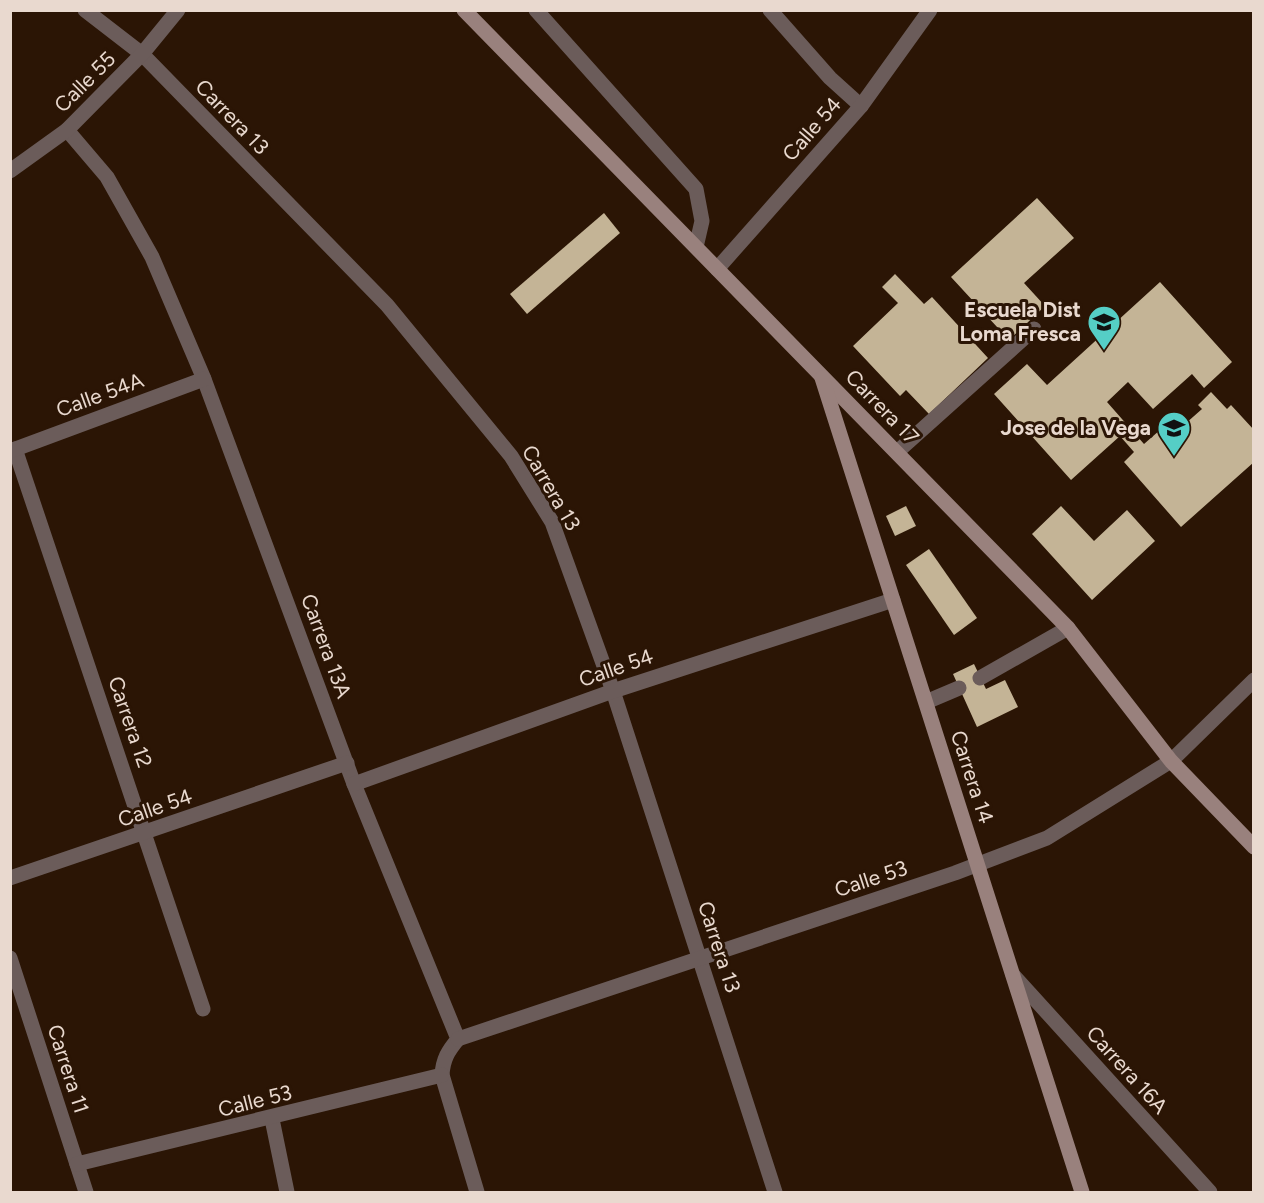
<svg xmlns="http://www.w3.org/2000/svg" width="1264" height="1203" font-family="Figtree,sans-serif">
<rect width="100%" height="100%" fill="#2b1505"/>
<g fill="#c4b496">
<polygon points="1037,198 1074,238 1024,283 1045,306 1009,340 951,277"/>
<polygon points="604,213 620,233 527,314 510,294"/>
<polygon points="895,274 924,304 932,297 988,358 929,414 906,390 900,396 853,346 898,303 882,287"/>
<polygon points="1160,282 1232,362 1204,388 1192,374 1153,409 1128,382 1107,402 1144,444 1160,430 1168,439 1202,409 1198,405 1211,392 1227,409 1231,405 1254,430 1254,462 1181,527 1124,462 1134,452 1120,436 1071,480 994,394 1027,364 1047,385"/>
<polygon points="906,506 916,526 895,536 886,516"/>
<polygon points="1061,506 1094,541 1127,510 1155,541 1092,600 1032,534"/>
<polygon points="929,549 977,618 954,635 906,565"/>
<polygon points="974,664 986,689 1005,680 1018,707 977,727 953,674"/>
</g>
<g fill="none" stroke-linecap="round" stroke-linejoin="round">
<g stroke="#6b5c5a" stroke-width="15">
<polyline points="536,10 696,189 702,221 696,247"/>
<polyline points="770,10 830,78 861,106"/>
<polyline points="897,452 1034,329"/>
<polyline points="980,678 1068,628"/>
<polyline points="926,702 959,688"/>
</g>
<g stroke="#6b5c5a" stroke-width="15">
<polyline points="85,10 142,54 387,305 511,456 552,522 613,691 775,1192"/>
<path d="M 67,130 L 107,177 L 152,257 L 204,379 L 354,784 L 458,1039 C 448,1051 443,1059 442,1075 L 477,1192"/>
<polyline points="10,171 67,130 142,54 178,10"/>
<polyline points="717,269 861,106 930,10"/>
<polyline points="15,449 203,1009"/>
<polyline points="10,451 204,379"/>
<polyline points="354,784 613,691 893,600"/>
<polyline points="10,878 347,763"/>
<polyline points="10,958 86,1192"/>
<polyline points="1013,975 1210,1192"/>
<polyline points="458,1039 955,873 1047,838 1171,761 1254,680"/>
<polyline points="272,1119 287,1192"/>
<polyline points="77,1164 442,1075"/>
</g>
<g stroke="#99817d" stroke-width="15">
<polyline points="464,10 1068,628 1171,761 1254,847"/>
<polyline points="822,378 1082,1192"/>
</g>
</g>
<defs>
<symbol id="school-pin" viewBox="-11 -11 22 30"><path d="M0 17L-7.5 6A9.5 9.5 0 1 1 7.5 6Z" fill="#55cec6" stroke="#2b1505"/><path d="M0-5L7-2L0 1L-7-2ZM-4 1L0 2.5L4 1V4Q0 6-4 4Z" fill="#111"/></symbol>
<symbol id="university-pin" viewBox="-11 -11 22 30"><path d="M0 17L-7.5 6A9.5 9.5 0 1 1 7.5 6Z" fill="#55cec6" stroke="#2b1505"/><path d="M0-5L7-2L0 1L-7-2ZM-4 1L0 2.5L4 1V4Q0 6-4 4Z" fill="#111"/></symbol>
</defs>
<g fill-rule="evenodd">
<use href="#school-pin" x="1085" y="303" width="38" height="52"/>
<use href="#university-pin" x="1155" y="409" width="38" height="52"/>
</g>
<g text-anchor="middle" stroke-width="6" stroke-linejoin="round" paint-order="stroke">
<g font-size="21" fill="#e9d9cf" stroke="#2b1505">
<text transform="translate(85 82) rotate(-45)" y="7">Calle 55</text>
<text transform="translate(232 117) rotate(46)" y="7">Carrera 13</text>
<text transform="translate(812 129) rotate(-49)" y="7">Calle 54</text>
<text transform="translate(100 395) rotate(-20)" y="7">Calle 54A</text>
<text transform="translate(882 407) rotate(46)" y="7">Carrera 17</text>
<text transform="translate(551 488) rotate(60)" y="7">Carrera 13</text>
<text transform="translate(326 646) rotate(70)" y="7">Carrera 13A</text>
<text transform="translate(616 668) rotate(-19)" y="7">Calle 54</text>
<text transform="translate(130 722) rotate(71)" y="7">Carrera 12</text>
<text transform="translate(972 777) rotate(72)" y="7">Carrera 14</text>
<text transform="translate(155 808) rotate(-19)" y="7">Calle 54</text>
<text transform="translate(871 879) rotate(-18)" y="7">Calle 53</text>
<text transform="translate(719 947) rotate(72)" y="7">Carrera 13</text>
<text transform="translate(68 1069) rotate(72)" y="7">Carrera 11</text>
<text transform="translate(1127 1070) rotate(48)" y="7">Carrera 16A</text>
<text transform="translate(255 1101) rotate(-14)" y="7">Calle 53</text>
</g>
<g font-size="21" font-weight="bold" fill="#e9d9cf" stroke="#2b1505" text-anchor="end">
<text x="1081" y="317">Escuela Dist<tspan x="1081" dy="24">Loma Fresca</tspan></text>
<text x="1151" y="435">Jose de la Vega</text>
</g>
</g>
<rect width="1264" height="1203" fill="none" stroke="#e9d9cf" stroke-width="24"/>
</svg>
